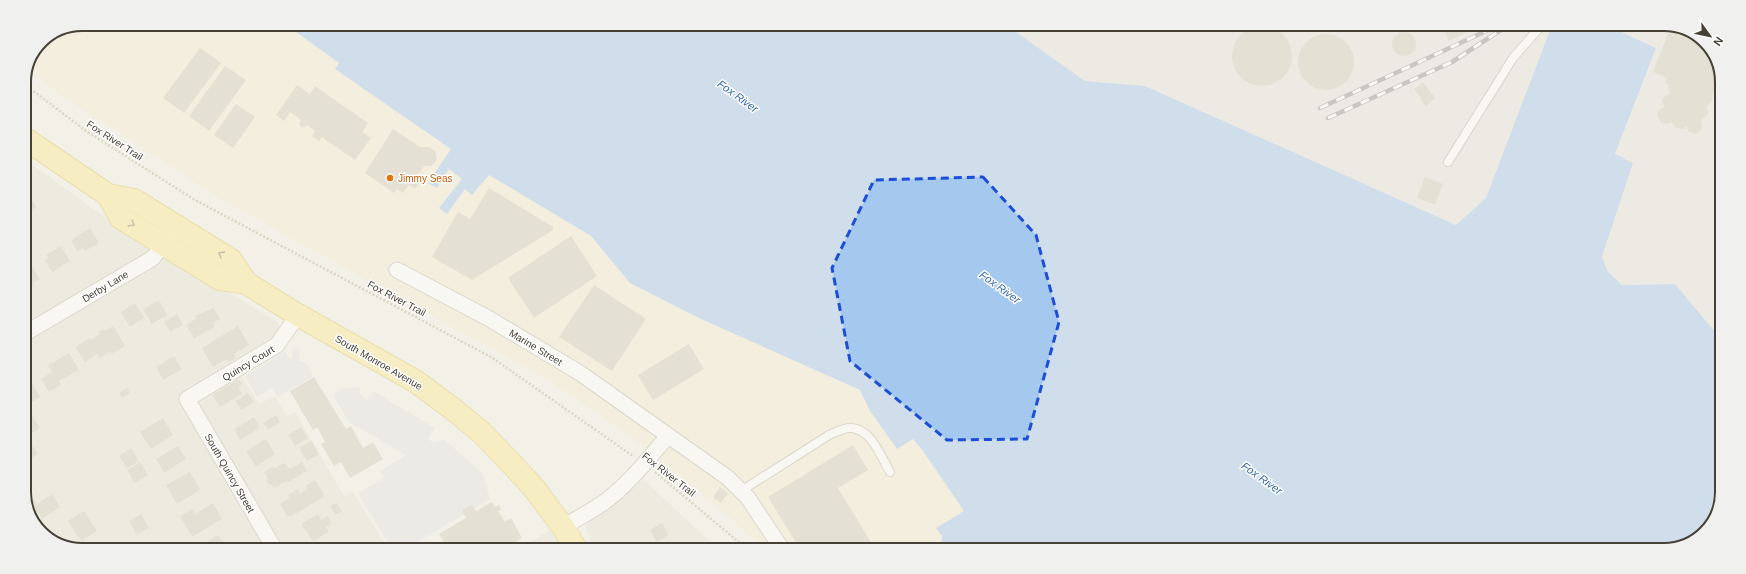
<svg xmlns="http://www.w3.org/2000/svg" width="1746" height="574" font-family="Arial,sans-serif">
<rect width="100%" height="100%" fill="#f3f1e7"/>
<g fill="#e7e3d5">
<polygon points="24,159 113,223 276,321 279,325 279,329 271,343 235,365 259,404 275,396 287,416 295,412 344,496 353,492 387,548 67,548 36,527 24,496"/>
<polygon points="644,480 718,549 596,549 587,533 586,525 590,517 618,501"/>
<polygon points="550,530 562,549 520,549"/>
</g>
<polygon fill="#f4ead3" points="82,24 285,24 339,64 336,69 451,149 429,183 449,169 462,179 439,208 447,214 466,189 479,188 489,174 591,236 630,283 699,318 860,390 897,448 913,438 923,451 964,511 937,528 942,536 941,549 764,549 717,506 635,440 593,410 534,372 229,204 61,95 29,70 41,41"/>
<g fill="#e5e2dc">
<polygon points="1006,25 1555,26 1550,30 1486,198 1456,225 1145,86 1085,81"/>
<polygon points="1608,26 1679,26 1710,47 1722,78 1721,339 1675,284 1622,285 1608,272 1602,257 1633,163 1615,155 1656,48"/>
</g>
<g fill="#e4e2df">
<polygon points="293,348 299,348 300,361 305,362 313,376 278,397 272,388 257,397 245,376 285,351 290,359 292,359"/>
<polygon points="360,387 360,393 364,398 367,400 373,391 435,428 428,439 434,443 444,439 483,474 490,499 407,548 391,548 358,493 384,478 380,471 406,455 349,422 333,395 341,389"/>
</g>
<polygon fill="#a5c8ee" points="285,24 1006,25 1085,81 1145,86 1456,225 1486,198 1550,30 1555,26 1608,26 1656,48 1615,154 1633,163 1602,257 1608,272 1622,285 1675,284 1721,339 1720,507 1699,538 1664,550 941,549 942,536 936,528 964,511 923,451 913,439 897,449 870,411 860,390 699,318 630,283 591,236 489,175 472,195 465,189 447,214 439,208 462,179 449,169 437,188 428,183 451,149 335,69 339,63"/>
<g fill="#d4cdbd">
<circle cx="1262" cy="56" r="30"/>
<polygon points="1442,26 1465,26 1468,32 1449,41"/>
<polygon points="1671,26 1679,26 1710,47 1722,78 1721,83 1720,83 1717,90 1713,93 1712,102 1707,106 1708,114 1701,120 1702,128 1696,134 1689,132 1686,126 1683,129 1676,128 1672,122 1667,124 1661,123 1657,115 1659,110 1664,107 1662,101 1663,98 1670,93 1668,84 1665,83 1667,78 1653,72"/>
<circle cx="1404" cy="44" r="12"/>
<circle cx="1326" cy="62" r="28"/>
<polygon points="200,48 221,63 184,113 163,98"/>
<polygon points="225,66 246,80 209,131 189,116"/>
<polygon points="1423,82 1435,98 1426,106 1414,89"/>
<polygon points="297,85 310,94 315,86 368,123 362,132 371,138 355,160 322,137 319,141 312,136 315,131 307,125 302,128 299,124 301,120 290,112 284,121 276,115"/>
<polygon points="236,104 255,117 233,148 214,135"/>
<polygon points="393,129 420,147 429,147 435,151 437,159 432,166 424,166 415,179 420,182 415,189 409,185 403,193 397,189 394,193 365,173"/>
<polygon points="1425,177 1443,184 1435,205 1417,198"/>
<polygon points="489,188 553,227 553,230 472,280 432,257 458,212 470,219"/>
<polygon points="27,192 36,207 24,215 24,194"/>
<polygon points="90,228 99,243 85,251 83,248 77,251 71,240"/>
<polygon points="571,236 597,276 534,318 508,278"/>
<polygon points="61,246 70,261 52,272 45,260 48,258 46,255"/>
<polygon points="31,265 40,279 32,283 34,285 24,291 24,269"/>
<polygon points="594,285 646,319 612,371 559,337"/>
<polygon points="159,300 167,315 152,324 143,309"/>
<polygon points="135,303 144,318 130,327 121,312"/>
<polygon points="214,308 220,319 213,323 215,327 194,338 186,325 197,318 195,316"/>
<polygon points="177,314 183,325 170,332 164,322"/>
<polygon points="113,326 125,346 111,354 110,352 100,358 97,354 85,362 75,347 90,338 91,340 100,334 98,332 104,329 105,331"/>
<polygon points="238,326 249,345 234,354 236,358 229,362 227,359 213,367 202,348"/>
<polygon points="689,344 704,369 653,400 638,375"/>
<polygon points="69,353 79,370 59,381 61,385 49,392 41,379 52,372 48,365"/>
<polygon points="174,356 182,369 163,380 156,367"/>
<polygon points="29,377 40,397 24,407 24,380"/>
<polygon points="314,377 346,429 351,426 363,448 373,442 383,459 350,478 341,462 334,466 321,444 325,442 317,427 313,430 290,391"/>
<polygon points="239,379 242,384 238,387 242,394 220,407 212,395"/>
<polygon points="127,388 130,393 122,398 119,393"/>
<polygon points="248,393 254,402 241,410 235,401"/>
<polygon points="32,415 40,428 28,435 24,429 24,420"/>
<polygon points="276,415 280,422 268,430 263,423"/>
<polygon points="254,417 260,428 240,440 234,429"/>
<polygon points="163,418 173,435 151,449 140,432"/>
<polygon points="301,427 308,438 295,446 288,435"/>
<polygon points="266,439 275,454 256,467 246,451"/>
<polygon points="30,441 38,454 24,462 24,444"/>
<polygon points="311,441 319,454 307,461 299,448"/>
<polygon points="853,445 868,470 838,488 872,544 864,549 800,549 768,497"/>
<polygon points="178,446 186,459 164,473 156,459"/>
<polygon points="131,448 139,461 127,468 119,456"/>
<polygon points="140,462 148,475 135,483 127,470"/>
<polygon points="302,462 307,471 287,483 286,481 274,488 271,484 269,485 266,480 268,479 264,472 274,466 275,468 284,463 290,469"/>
<polygon points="24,472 28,478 24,481"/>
<polygon points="190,472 200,490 177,504 166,485"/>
<polygon points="315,480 325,496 290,517 287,516 280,504 289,498 288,495 298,489 300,493 307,489 305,486"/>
<polygon points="720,487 728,493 721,503 713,497"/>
<polygon points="52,494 60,507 42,519 38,512 32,516 25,499 32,495 37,504"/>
<polygon points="492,502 495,507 499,505 501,510 498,511 505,522 511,518 522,538 505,549 448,548 439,534 466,518 462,510 472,505 476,511"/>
<polygon points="213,503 222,519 192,537 180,516 192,509 195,514"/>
<polygon points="337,503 342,511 335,515 330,506"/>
<polygon points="84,511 97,531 83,540 88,548 68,548 72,545 74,547 82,542 68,521"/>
<polygon points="141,514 149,528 137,535 129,521"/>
<polygon points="318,514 321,520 328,516 332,524 326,527 329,532 313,541 301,524"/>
<polygon points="662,523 669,535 657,542 650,530"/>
<polygon points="218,535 228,548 197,548"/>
<polygon points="168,542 172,548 157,548"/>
<polygon points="658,543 661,549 644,549 649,546 650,548"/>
</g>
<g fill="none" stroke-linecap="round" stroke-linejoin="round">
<defs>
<g id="lane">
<polyline points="1448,162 1513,58 1541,26"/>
<path d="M 741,491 L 829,435 C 836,432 844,427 852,428 C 872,430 881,457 890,472"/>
</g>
<g id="street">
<polyline points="397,270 488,318 580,373 728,478 748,498 782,549"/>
<polyline points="24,334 153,258 168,237"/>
<path d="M 563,527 C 576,519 590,512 603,503 C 628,485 648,459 668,436"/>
<polyline points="274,548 187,399 277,345 298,315"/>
</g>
<g id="primary">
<polyline points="24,138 108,195 134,200 231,260 246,283"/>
<polyline points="108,195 121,218 220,279 246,283 298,315 415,381 453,409 482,433 508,460 534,488 563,527 576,549"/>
</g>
</defs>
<use href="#lane" stroke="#beb9aa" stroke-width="10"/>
<use href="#street" stroke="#beb9aa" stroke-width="17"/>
<use href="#primary" stroke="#e0c968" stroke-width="24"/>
<g stroke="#bfb79b" stroke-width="2.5" stroke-dasharray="2 2" stroke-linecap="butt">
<polyline points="24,84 86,131 195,200 491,357 633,456"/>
<polyline points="655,472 747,549"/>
</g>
<use href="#lane" stroke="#fff" stroke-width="8"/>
<use href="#street" stroke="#fff" stroke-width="15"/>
<use href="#primary" stroke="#fbe998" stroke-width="22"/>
<defs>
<g id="rail">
<polyline points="1320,108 1497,26"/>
<polyline points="1328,118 1452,62 1507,26"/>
</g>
</defs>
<use href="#rail" stroke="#969696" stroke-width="4.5"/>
<use href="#rail" stroke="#fff" stroke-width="3" stroke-dasharray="9" stroke-linecap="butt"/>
</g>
<defs><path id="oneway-chevron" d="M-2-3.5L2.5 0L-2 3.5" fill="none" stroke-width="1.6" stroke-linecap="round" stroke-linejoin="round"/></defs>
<g stroke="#978d62">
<use href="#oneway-chevron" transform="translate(132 224) rotate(32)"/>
<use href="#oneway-chevron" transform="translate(221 254) rotate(-148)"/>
</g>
<path d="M0 0H1746V574H0ZM 983,177 L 1036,235 L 1059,322 L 1027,439 L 947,440 L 850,361 L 832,268 L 874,180 Z" fill="#f3f1e7" fill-opacity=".55" fill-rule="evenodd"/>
<path fill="none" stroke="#1d4ed8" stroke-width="3" stroke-dasharray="8 5" stroke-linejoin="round" d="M 983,177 L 1036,235 L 1059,322 L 1027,439 L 947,440 L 850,361 L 832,268 L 874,180 Z"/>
<circle fill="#e8710a" stroke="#fff" stroke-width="1.5" cx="390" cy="178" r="4"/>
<g text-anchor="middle" stroke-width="3" stroke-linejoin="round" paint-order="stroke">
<g font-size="10" fill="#464136" stroke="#fff">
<text transform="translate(115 140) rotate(33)" y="4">Fox River Trail</text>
<text transform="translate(105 286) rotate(-31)" y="4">Derby Lane</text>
<text transform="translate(397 298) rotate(28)" y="4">Fox River Trail</text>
<text transform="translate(536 347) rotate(31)" y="4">Marine Street</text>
<text transform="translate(379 362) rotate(30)" y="4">South Monroe Avenue</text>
<text transform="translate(248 363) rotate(-31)" y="4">Quincy Court</text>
<text transform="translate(230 473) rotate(60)" y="4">South Quincy Street</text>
<text transform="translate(669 474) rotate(38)" y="4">Fox River Trail</text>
</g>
<g font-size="10" fill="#c56008" stroke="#fff" text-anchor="start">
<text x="398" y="182">Jimmy Seas</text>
</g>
<g font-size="11" font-style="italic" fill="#336cae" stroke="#fff">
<text transform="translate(738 96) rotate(36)" y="4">Fox River</text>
<text transform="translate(1000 287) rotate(36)" y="4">Fox River</text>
<text transform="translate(1262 478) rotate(36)" y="4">Fox River</text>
</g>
</g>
<path d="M0 0H1746V574H0ZM82 31H1664A51 51 0 0 1 1715 82V492A51 51 0 0 1 1664 543H82A51 51 0 0 1 31 492V82A51 51 0 0 1 82 31Z" fill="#f0f0ef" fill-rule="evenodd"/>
<path fill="none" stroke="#464136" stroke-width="2" d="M82 31H1664A51 51 0 0 1 1715 82V492A51 51 0 0 1 1664 543H82A51 51 0 0 1 31 492V82A51 51 0 0 1 82 31Z"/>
<g transform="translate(1710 36) rotate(123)" stroke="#ffffff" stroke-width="3" paint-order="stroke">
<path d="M0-3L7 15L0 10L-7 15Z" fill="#464136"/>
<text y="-6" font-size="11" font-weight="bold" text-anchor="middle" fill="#464136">N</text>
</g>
</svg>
